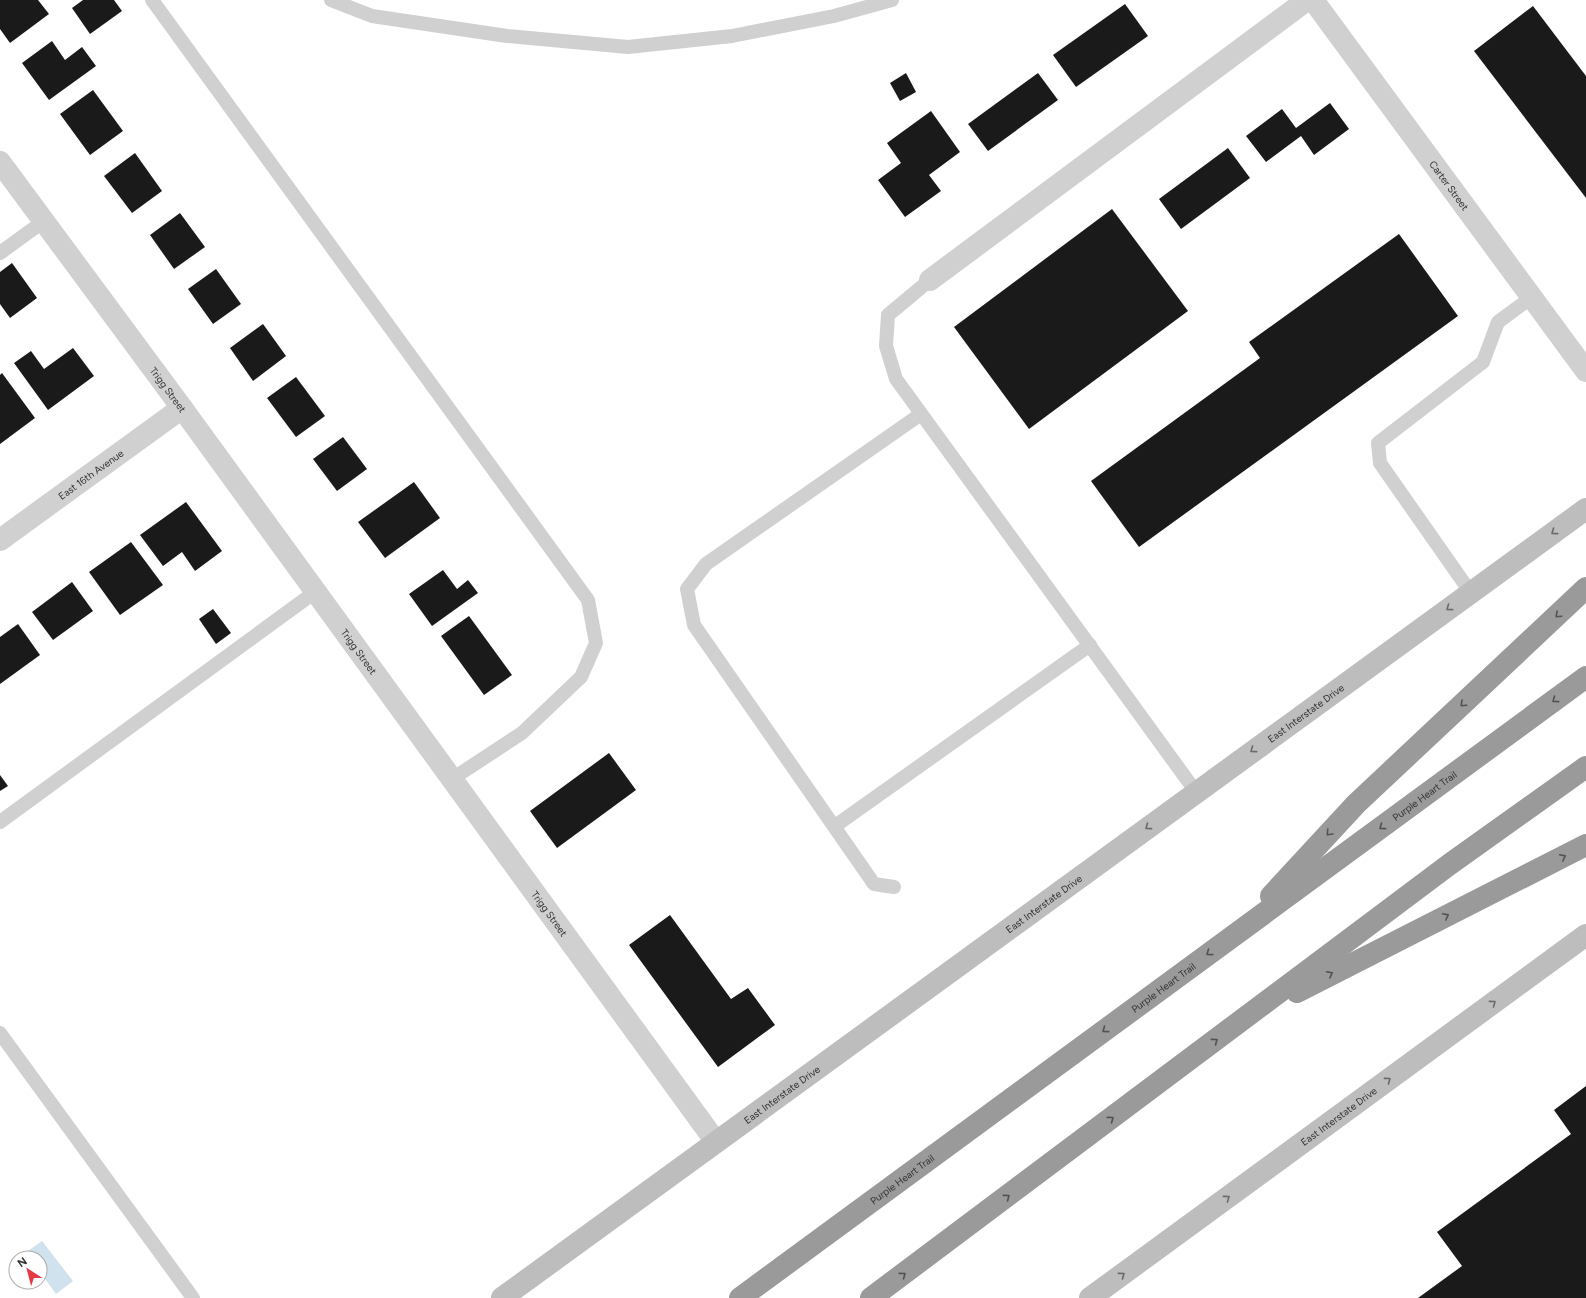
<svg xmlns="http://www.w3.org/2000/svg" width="1586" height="1298" font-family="Figtree,sans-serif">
<rect width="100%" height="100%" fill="#fff"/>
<polygon fill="#cfe2ee" points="42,1241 73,1281 56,1294 40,1272 40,1258 29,1258 25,1253"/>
<g fill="#1a1a1a">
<polygon points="0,0 38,0 49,14 10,43 0,29"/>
<polygon points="83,0 114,0 122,11 90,34 72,8"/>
<polygon points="1125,4 1148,36 1076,87 1053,55"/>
<polygon points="1533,6 1586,76 1586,198 1474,51"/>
<polygon points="52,41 65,60 82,47 96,66 49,100 22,63"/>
<polygon points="906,73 916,92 900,101 890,83"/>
<polygon points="1038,73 1058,100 988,151 968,124"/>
<polygon points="93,90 123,131 90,155 60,114"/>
<polygon points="1330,103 1349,129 1314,155 1301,136 1266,162 1246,136 1282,109 1296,128"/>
<polygon points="931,111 960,152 929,175 941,191 905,217 878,180 901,163 887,143"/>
<polygon points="1228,148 1250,178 1181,229 1159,199"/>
<polygon points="135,153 162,191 132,213 104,176"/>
<polygon points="1112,209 1188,311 1029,429 954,327"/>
<polygon points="180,213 205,247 174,269 150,235"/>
<polygon points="1399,234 1458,316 1139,547 1091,481 1260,358 1249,342"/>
<polygon points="12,263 37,298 10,318 0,304 0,272"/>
<polygon points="216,269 241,304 213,324 188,289"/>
<polygon points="263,324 286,356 253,381 230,348"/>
<polygon points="73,348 94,376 48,410 14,363 31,351 44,369"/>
<polygon points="2,373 35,418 0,444 0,375"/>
<polygon points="296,377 325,416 296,437 267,398"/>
<polygon points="343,437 367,469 337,491 313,459"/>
<polygon points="414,482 440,518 385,558 358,522"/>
<polygon points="186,502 222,551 195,571 182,552 163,566 140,535"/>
<polygon points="131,542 163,585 120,615 89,572"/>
<polygon points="443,570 457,589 468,580 478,593 432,626 409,594"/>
<polygon points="72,582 93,611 53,640 32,612"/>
<polygon points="213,609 231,633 216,644 199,619"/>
<polygon points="469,616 512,675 484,695 441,636"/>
<polygon points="18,624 40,655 0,684 0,637"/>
<polygon points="609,753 636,790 557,848 530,811"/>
<polygon points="0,775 8,786 0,791"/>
<polygon points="670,915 731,999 748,988 775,1025 718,1067 629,945"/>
<polygon points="1586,1086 1586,1298 1418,1298 1462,1266 1437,1232 1571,1134 1554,1110"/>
</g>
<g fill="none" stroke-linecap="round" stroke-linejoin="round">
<g stroke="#d0d0d0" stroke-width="14">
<polyline points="152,0 588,600 596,643 581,677 522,733 452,779"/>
<polyline points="331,0 372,16 507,36 628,47 732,36 834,16 892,0"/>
<polyline points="0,253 44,221"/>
<polyline points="930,280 888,315 886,346 896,379 1196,792"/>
<polyline points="1471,593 1380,463 1378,443 1483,362 1498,322 1532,297"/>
<polyline points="0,822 315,592"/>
<polyline points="835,826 1090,645"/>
<polyline points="894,887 874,884 694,625 687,589 706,564 921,414"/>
<polyline points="0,1033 193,1298"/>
</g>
<g stroke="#d0d0d0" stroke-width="22">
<path id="s1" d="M 1313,0 L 1586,371"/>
<path id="s2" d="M 0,162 L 182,408 L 716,1142"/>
<polyline points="930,280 1307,0"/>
<path id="s3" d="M 0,540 L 182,408"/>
</g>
<g stroke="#bdbdbd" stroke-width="22">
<path id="s4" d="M 502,1298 L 1586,509"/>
<path id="s5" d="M 1090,1298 L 1586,935"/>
</g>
<g stroke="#9a9a9a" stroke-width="22">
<polyline points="1271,896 1356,804 1586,588"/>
<polyline points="1297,992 1586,845"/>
<path id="s6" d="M 740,1298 L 1586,677"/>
<polyline points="871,1298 1450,864 1586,767"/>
</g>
</g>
<defs><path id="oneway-chevron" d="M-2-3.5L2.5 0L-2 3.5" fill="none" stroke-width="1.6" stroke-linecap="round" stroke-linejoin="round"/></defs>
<g stroke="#6a6a6a">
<use href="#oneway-chevron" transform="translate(1554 532) rotate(144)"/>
<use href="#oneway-chevron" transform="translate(1449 608) rotate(144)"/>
<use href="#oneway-chevron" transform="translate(1253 750) rotate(144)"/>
<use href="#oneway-chevron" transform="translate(1148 827) rotate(144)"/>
<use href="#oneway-chevron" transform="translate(1493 1003) rotate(-36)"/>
<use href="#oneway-chevron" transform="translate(1388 1080) rotate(-36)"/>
<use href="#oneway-chevron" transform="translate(1227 1198) rotate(-36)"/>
<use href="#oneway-chevron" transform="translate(1122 1275) rotate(-36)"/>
</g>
<g stroke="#525252">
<use href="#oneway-chevron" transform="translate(1558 615) rotate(137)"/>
<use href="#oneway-chevron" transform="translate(1555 700) rotate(144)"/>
<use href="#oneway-chevron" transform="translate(1463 704) rotate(137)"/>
<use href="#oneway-chevron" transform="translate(1382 827) rotate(144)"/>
<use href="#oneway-chevron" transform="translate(1329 833) rotate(133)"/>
<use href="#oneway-chevron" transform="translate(1563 857) rotate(-27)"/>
<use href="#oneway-chevron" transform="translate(1446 916) rotate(-27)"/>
<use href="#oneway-chevron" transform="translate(1209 953) rotate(144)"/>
<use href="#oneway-chevron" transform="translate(1330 974) rotate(-27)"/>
<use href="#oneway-chevron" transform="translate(1105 1030) rotate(144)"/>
<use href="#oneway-chevron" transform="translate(1215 1041) rotate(-37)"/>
<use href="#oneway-chevron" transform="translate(1111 1119) rotate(-37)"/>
<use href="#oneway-chevron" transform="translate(1007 1197) rotate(-37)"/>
<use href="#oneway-chevron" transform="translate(903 1275) rotate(-37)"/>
</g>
<g text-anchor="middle" stroke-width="4" stroke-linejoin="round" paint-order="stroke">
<g font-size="10" fill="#333" stroke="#fff">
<text dy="4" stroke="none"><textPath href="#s1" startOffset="230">Carter Street</textPath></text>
<text dy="4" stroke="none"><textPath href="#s2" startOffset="283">Trigg Street</textPath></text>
<text dy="4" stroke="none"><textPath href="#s3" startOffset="112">East 16th Avenue</textPath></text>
<text dy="4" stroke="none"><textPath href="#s2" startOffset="607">Trigg Street</textPath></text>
<text dy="4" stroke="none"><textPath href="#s4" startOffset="994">East Interstate Drive</textPath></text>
<text dy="4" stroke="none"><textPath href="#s6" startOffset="849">Purple Heart Trail</textPath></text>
<text dy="4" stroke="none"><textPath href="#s4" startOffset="670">East Interstate Drive</textPath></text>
<text dy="4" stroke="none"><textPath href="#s2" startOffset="931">Trigg Street</textPath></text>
<text dy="4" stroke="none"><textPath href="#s6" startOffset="525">Purple Heart Trail</textPath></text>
<text dy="4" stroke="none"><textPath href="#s4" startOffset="346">East Interstate Drive</textPath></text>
<text dy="4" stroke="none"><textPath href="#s5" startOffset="308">East Interstate Drive</textPath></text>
<text dy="4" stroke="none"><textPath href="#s6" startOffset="201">Purple Heart Trail</textPath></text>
</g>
</g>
<g transform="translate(28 1270) rotate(324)"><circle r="19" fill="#ffffff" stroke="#adadad"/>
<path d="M0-3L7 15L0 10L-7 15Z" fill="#e63946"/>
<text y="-6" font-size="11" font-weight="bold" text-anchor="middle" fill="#333333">N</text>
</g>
</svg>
